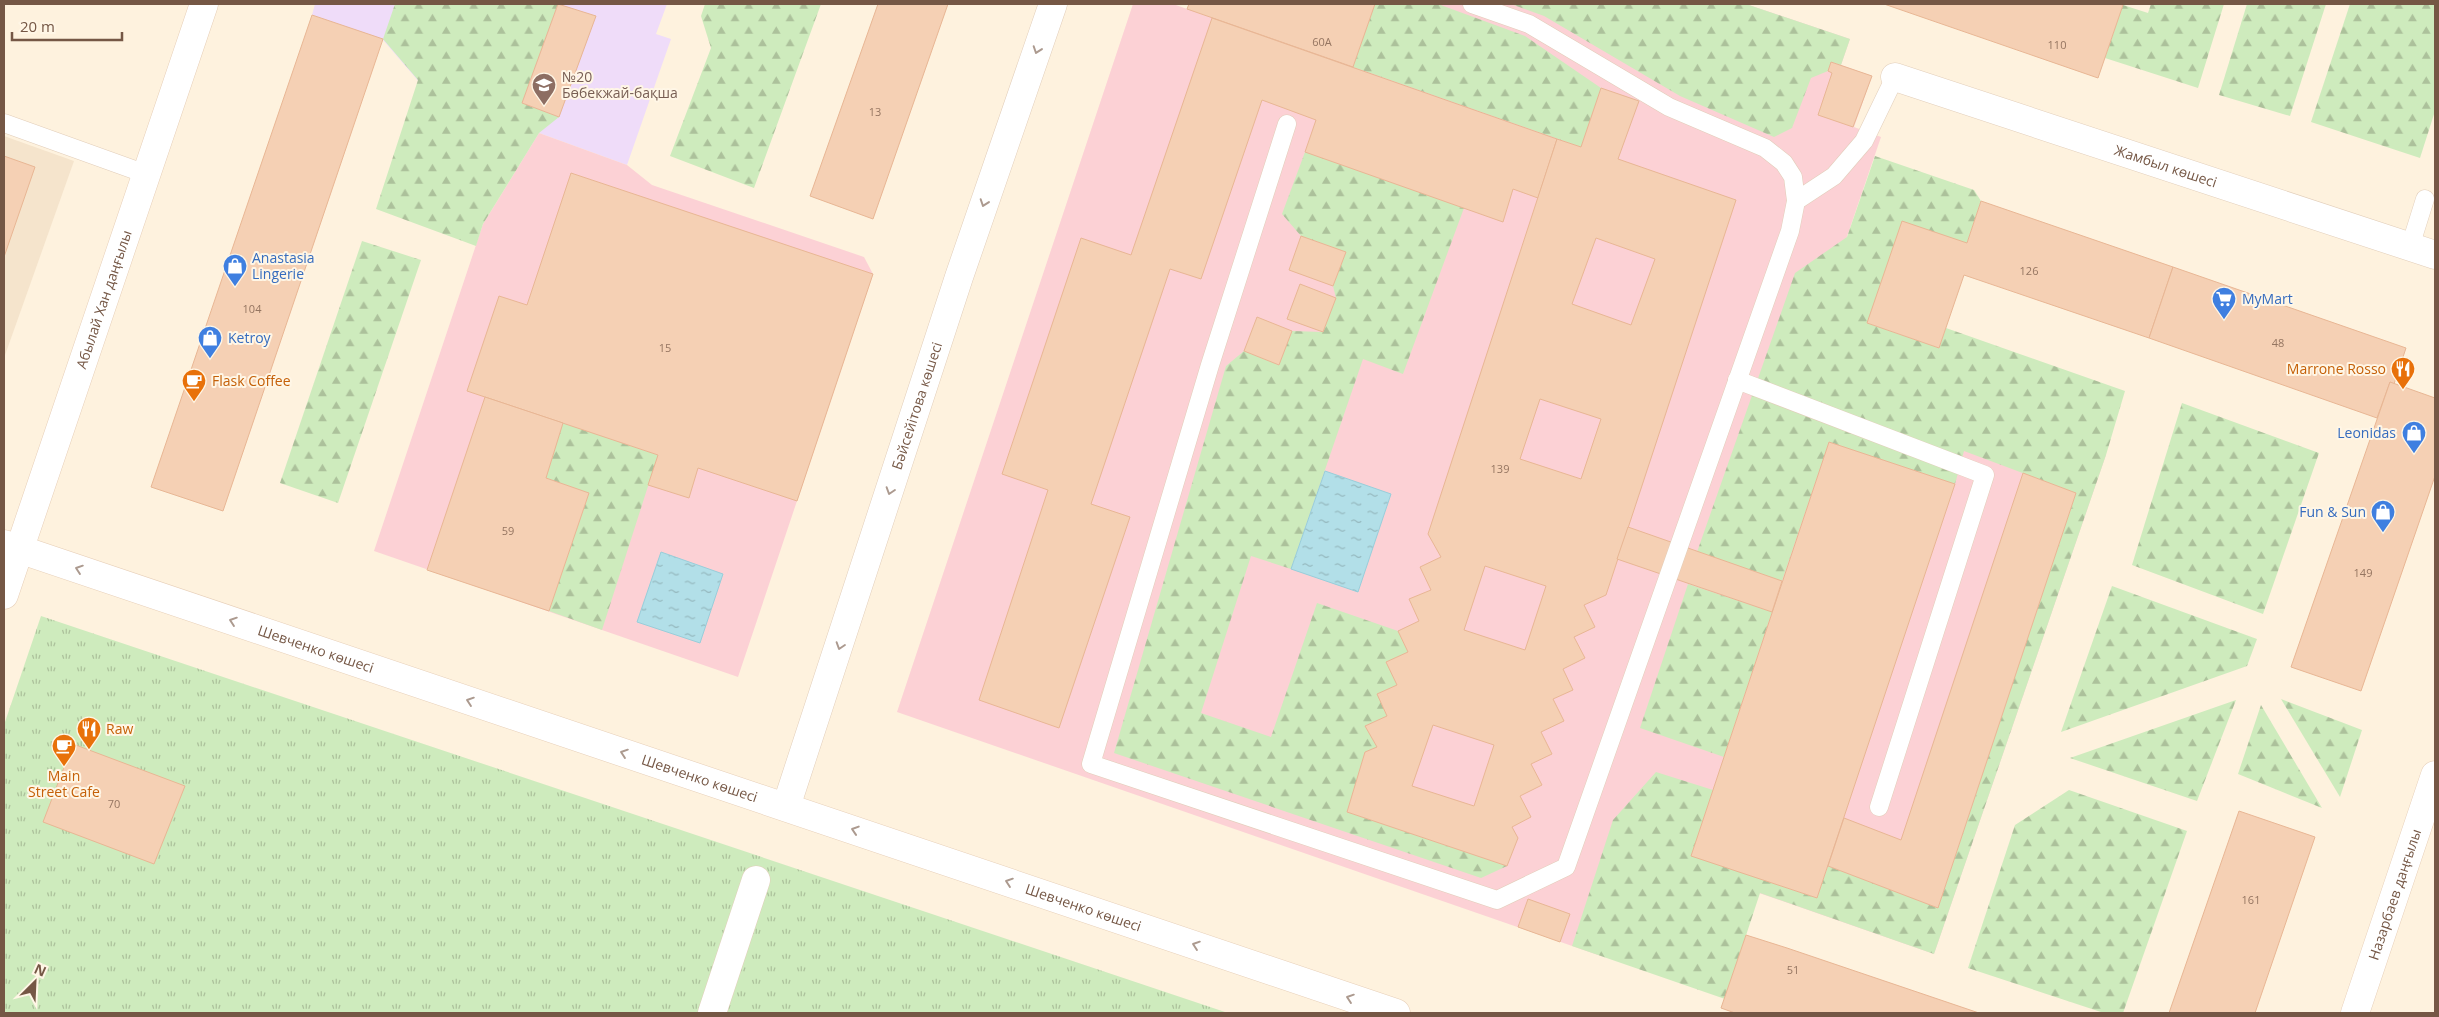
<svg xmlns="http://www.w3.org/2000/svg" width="2439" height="1017" font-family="'Open Sans',sans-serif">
<defs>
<pattern id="forest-firs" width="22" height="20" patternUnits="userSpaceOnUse" patternTransform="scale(1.25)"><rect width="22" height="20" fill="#ceebbd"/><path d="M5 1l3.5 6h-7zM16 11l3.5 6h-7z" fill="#acc19b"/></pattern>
<pattern id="park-tufts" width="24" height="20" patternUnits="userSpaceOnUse" patternTransform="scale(1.25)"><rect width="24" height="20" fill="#ceebbd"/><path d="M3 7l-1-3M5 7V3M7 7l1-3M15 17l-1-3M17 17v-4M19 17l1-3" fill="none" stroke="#acc19b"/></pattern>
<pattern id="water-ripples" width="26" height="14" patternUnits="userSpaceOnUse" patternTransform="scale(1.25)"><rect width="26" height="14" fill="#b2dfe8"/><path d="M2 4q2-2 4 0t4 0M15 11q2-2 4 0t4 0" fill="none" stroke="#95b8be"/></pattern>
</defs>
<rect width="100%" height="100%" fill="#fef2de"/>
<polygon fill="#f5e4cc" points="4,136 74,161 4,358"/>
<polygon fill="#efdcf9" points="315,4 667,4 656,34 671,39 627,165 539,133 507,184 383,40 312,15"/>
<g fill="#fcd1d5">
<polygon points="1133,4 1173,4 1187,9 1189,4 1746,4 1850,39 1841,65 1872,76 1854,127 1881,137 1808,351 2106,455 1934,954 1759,893 1598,955 897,712"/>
<polygon points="539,133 627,165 652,185 864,257 873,274 738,677 374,551 483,224"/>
</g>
<g fill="url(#forest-firs)">
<polygon points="395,4 558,4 522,103 559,117 539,133 483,224 476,246 376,209 418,80 383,39"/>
<polygon points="705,4 821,4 754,188 670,156 711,48 701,16"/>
<polygon points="1375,4 1438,4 1525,36 1601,88 1581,147 1353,67"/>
<polygon points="1511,4 1746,4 1850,39 1841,65 1831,62 1828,71 1811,78 1792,128 1774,137 1680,96 1544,16"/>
<polygon points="2151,4 2224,4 2198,88 2105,58 2123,5 2148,13"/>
<polygon points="2247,4 2326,4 2290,116 2219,95"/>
<polygon points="2350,4 2435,4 2435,111 2420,158 2311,122"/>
<polygon points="1305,152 1464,208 1403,374 1363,359 1291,569 1251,556 1201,713 1271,737 1317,603 1398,631 1408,652 1386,662 1397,685 1377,694 1387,716 1365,726 1377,747 1365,752 1347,812 1507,866 1481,878 1114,753 1226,366 1244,351 1279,365 1292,331 1323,332 1336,298 1333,286 1346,252 1301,236 1282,214"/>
<polygon points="1875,156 1974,190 1981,201 1967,243 1867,323 1939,348 1946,328 2125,391 2106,455 1934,954 1760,893 1725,999 1572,946 1613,820 1656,772 1713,790 1692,856 1817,898 1828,866 1938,908 2076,493 1964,451 1955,484 1829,442 1782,581 1697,552 1795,273 1847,237"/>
<polygon points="362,241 421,260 338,503 280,483"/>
<polygon points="2182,403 2319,453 2263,614 2132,565"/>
<polygon points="563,423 658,455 602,630 549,611 589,493 546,478"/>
<polygon points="1688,584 1772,612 1724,757 1640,728"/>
<polygon points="2112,586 2257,639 2247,666 2061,732"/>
<polygon points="2281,699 2362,730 2340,797"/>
<polygon points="2236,700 2197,801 2070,758"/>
<polygon points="2261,705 2322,808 2238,774"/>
<polygon points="2069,790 2187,831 2123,1013 2104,1013 1968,968 2015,825"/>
</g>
<polygon fill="url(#park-tufts)" points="41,616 1228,1013 4,1013 4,725"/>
<g fill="url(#water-ripples)" stroke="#98ceda">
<polygon points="1325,471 1391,494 1358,592 1291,569"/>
<polygon points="661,552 723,574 700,643 637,622"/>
</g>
<g fill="#f5d0b4" stroke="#e8b694" fill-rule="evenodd">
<polygon points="558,4 596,16 559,117 522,103"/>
<polygon points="878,4 948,4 873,219 810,196"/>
<polygon points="1189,4 1375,4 1353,67 1187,9"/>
<polygon points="1884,4 2119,4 2123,5 2098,78"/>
<polygon points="312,15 383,39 223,511 151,487"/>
<polygon points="1212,18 1557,139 1538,198 1513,189 1503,222 1305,152 1316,120 1262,100 1201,279 1170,269 1091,504 1130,517 1059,728 979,700 1048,490 1002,474 1081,238 1131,255"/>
<polygon points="1831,62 1872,76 1853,127 1818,115 1832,73 1828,71"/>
<path d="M 1601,88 L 1639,101 L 1618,159 L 1736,200 L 1606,595 L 1584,605 L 1595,627 L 1574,637 L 1585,658 L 1563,669 L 1573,690 L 1553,699 L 1564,721 L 1541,732 L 1552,754 L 1531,764 L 1542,785 L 1520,796 L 1531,817 L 1512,827 L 1518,838 L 1507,866 L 1347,812 L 1365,752 L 1377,747 L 1365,726 L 1387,716 L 1377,694 L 1397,685 L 1386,662 L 1408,652 L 1398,631 L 1419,621 L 1409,599 L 1431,590 L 1420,567 L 1441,557 L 1428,534 L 1557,139 L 1581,147 ZM 1596,238 L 1655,259 L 1631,325 L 1572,304 ZM 1540,399 L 1601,419 L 1581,479 L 1520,459 ZM 1485,566 L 1546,586 L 1525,650 L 1464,630 ZM 1433,725 L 1494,745 L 1474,806 L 1412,786 Z"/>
<polygon points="4,156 35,167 4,257"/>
<polygon points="571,173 873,274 797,501 698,468 689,498 648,485 658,455 467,391 499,296 527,305"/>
<polygon points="1981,201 2173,267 2149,338 1964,275 1939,348 1867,323 1902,221 1967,243"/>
<polygon points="1301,236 1346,252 1333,286 1289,270"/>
<polygon points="2173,267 2406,348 2394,384 2390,382 2377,418 2149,338"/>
<polygon points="1300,284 1336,298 1323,332 1287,319"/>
<polygon points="1257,317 1292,331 1279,365 1244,351"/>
<polygon points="2390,382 2435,398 2435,476 2361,691 2291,667"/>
<polygon points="485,397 563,423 546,478 589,493 549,611 427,570"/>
<polygon points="1829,442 1955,484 1817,898 1691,856"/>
<polygon points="2023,473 2076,493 1938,908 1828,866 1844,818 1901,840"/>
<polygon points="1628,527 1782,581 1772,612 1617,559"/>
<polygon points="73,744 185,786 154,864 43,822"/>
<polygon points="2239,811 2315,837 2255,1013 2169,1013"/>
<polygon points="1528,899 1570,914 1560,942 1518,927"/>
<polygon points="1746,935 1787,948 1979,1013 1735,1013 1721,1008"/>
</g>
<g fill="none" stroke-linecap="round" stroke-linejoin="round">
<defs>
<g id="lane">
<polyline points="4,123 146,174"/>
<polyline points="1287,124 1210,365 1091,764 1497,900 1566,867 1790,231 1796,201 1793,177 1784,163 1765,148 1669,107 1529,24 1472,4"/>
<polyline points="1796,201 1834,176 1864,141 1895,77"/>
<polyline points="2410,247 2425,199"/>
<polyline points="1737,380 1985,475 1879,807"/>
</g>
<g id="street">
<path id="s1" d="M 1895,77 L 2435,255"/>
<path id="s2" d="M 786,807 L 959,277 L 1053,4"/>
<polyline points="712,1013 756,880"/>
</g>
<g id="secondary">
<path id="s3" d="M 4,544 L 1396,1013"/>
<path id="s4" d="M 4,595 L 204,4"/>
<path id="s5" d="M 2355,1013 L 2435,775"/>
</g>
</defs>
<use href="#lane" stroke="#e2ceba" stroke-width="19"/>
<use href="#street" stroke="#e2ceba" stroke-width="29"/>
<use href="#secondary" stroke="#e7cfb8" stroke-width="29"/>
<use href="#lane" stroke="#fff" stroke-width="18"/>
<use href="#street" stroke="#fff" stroke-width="28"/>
<use href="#secondary" stroke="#fff" stroke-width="28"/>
</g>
<defs><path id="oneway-chevron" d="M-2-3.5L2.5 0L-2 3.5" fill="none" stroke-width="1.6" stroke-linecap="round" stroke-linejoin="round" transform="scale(1.25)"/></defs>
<g stroke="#ac9a8f">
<use href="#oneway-chevron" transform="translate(1037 50) rotate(109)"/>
<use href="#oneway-chevron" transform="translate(984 203) rotate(109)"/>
<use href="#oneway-chevron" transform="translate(890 491) rotate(108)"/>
<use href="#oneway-chevron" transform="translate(79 569) rotate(-161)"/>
<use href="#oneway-chevron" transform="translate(233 621) rotate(-161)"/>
<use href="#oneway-chevron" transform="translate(840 646) rotate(108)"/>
<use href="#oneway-chevron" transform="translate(470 701) rotate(-161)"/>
<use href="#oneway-chevron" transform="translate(624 753) rotate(-161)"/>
<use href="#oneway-chevron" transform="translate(855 830) rotate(-162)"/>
<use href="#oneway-chevron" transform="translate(1009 882) rotate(-161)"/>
<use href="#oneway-chevron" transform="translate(1196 945) rotate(-161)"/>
<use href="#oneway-chevron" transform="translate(1350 998) rotate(-161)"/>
</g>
<defs>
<symbol id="school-pin" viewBox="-11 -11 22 30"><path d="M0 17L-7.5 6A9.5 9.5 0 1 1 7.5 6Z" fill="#8d6e63" stroke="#fff6e6"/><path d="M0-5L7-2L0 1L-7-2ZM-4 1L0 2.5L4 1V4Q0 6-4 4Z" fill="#fff"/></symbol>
<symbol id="shop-pin" viewBox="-11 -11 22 30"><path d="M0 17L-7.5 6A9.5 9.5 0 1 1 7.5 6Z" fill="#3f7fe0" stroke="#fff6e6"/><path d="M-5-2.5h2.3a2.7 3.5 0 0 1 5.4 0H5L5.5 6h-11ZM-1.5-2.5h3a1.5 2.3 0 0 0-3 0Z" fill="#fff"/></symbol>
<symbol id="supermarket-pin" viewBox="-11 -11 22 30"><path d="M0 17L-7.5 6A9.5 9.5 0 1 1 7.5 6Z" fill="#3f7fe0" stroke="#fff6e6"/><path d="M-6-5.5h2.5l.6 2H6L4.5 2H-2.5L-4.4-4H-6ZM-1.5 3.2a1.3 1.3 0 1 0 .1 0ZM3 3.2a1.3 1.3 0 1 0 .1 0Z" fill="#fff"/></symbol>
<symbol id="restaurant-pin" viewBox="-11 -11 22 30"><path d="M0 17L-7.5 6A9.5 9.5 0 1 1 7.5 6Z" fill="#e8710a" stroke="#fff6e6"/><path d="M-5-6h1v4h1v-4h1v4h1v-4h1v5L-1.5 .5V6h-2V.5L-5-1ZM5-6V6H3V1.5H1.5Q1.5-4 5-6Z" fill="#fff"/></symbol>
<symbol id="cafe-pin" viewBox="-11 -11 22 30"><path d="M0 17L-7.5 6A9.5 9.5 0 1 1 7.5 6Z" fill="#e8710a" stroke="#fff6e6"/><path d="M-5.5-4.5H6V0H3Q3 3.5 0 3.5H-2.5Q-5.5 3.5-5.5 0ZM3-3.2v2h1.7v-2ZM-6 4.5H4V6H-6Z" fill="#fff"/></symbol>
</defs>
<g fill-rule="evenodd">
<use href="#school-pin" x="530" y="71" width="28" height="38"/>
<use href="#shop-pin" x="221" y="252" width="28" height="38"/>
<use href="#supermarket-pin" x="2210" y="285" width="28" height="38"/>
<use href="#shop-pin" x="196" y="324" width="28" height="38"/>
<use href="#restaurant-pin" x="2389" y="355" width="28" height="38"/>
<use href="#cafe-pin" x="180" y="367" width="28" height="38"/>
<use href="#shop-pin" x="2400" y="419" width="28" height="38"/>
<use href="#shop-pin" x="2369" y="498" width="28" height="38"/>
<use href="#restaurant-pin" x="75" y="715" width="28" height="38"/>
<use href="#cafe-pin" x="50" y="732" width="28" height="38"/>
</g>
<g text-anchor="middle" stroke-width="4" stroke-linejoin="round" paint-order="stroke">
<g font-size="11" fill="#957561">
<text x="1322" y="46">60А</text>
<text x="2057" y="49">110</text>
<text x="875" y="116">13</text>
<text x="2029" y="275">126</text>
<text x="252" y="313">104</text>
<text x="2278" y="347">48</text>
<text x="665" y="352">15</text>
<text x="1500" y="473">139</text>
<text x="508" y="535">59</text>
<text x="2363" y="577">149</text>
<text x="114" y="808">70</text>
<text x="2251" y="904">161</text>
<text x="1793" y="974">51</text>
</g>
<g font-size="14" fill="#785e54" stroke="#fff6e6" text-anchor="start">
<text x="562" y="82">№20<tspan x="562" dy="16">Бөбекжай-бақша</tspan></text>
</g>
<g font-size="14" fill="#755745" stroke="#fff6e6">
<text dy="5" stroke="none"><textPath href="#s1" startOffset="285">Жамбыл көшесі</textPath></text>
<text dy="5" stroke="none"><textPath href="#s4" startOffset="312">Абылай Хан даңғылы</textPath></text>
<text dy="5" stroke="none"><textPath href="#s2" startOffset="422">Бәйсейітова көшесі</textPath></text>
<text dy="5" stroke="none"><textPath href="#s3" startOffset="329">Шевченко көшесі</textPath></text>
<text dy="5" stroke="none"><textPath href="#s3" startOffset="734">Шевченко көшесі</textPath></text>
<text dy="5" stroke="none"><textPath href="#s5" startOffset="125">Назарбаев даңғылы</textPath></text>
<text dy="5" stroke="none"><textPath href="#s3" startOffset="1139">Шевченко көшесі</textPath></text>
</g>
<g font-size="14" fill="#366cbe" stroke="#fff6e6" text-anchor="start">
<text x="252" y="263">Anastasia<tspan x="252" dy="16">Lingerie</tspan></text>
<text x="2242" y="304">MyMart</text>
<text x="228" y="343">Ketroy</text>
<text x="2396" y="438" text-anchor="end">Leonidas</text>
<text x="2366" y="517" text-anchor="end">Fun &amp; Sun</text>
</g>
<g font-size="14" fill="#c56008" stroke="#fff6e6" text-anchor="start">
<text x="2386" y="374" text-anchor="end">Marrone Rosso</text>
<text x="212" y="386">Flask Coffee</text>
<text x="106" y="734">Raw</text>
<text x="64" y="781" text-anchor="middle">Main<tspan x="64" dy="16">Street Сafe</tspan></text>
</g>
</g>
<rect width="2439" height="1017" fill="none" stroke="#755745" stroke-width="10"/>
<g transform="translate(35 982) rotate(24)" stroke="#fff6e6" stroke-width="4" paint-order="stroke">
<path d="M0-4L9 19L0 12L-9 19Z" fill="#755745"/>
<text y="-8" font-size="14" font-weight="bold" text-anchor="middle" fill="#755745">N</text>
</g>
<path d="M12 32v8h110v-8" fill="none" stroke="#755745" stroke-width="2.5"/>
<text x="20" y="32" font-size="15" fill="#755745" stroke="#fff6e6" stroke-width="4" paint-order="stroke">20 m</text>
</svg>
